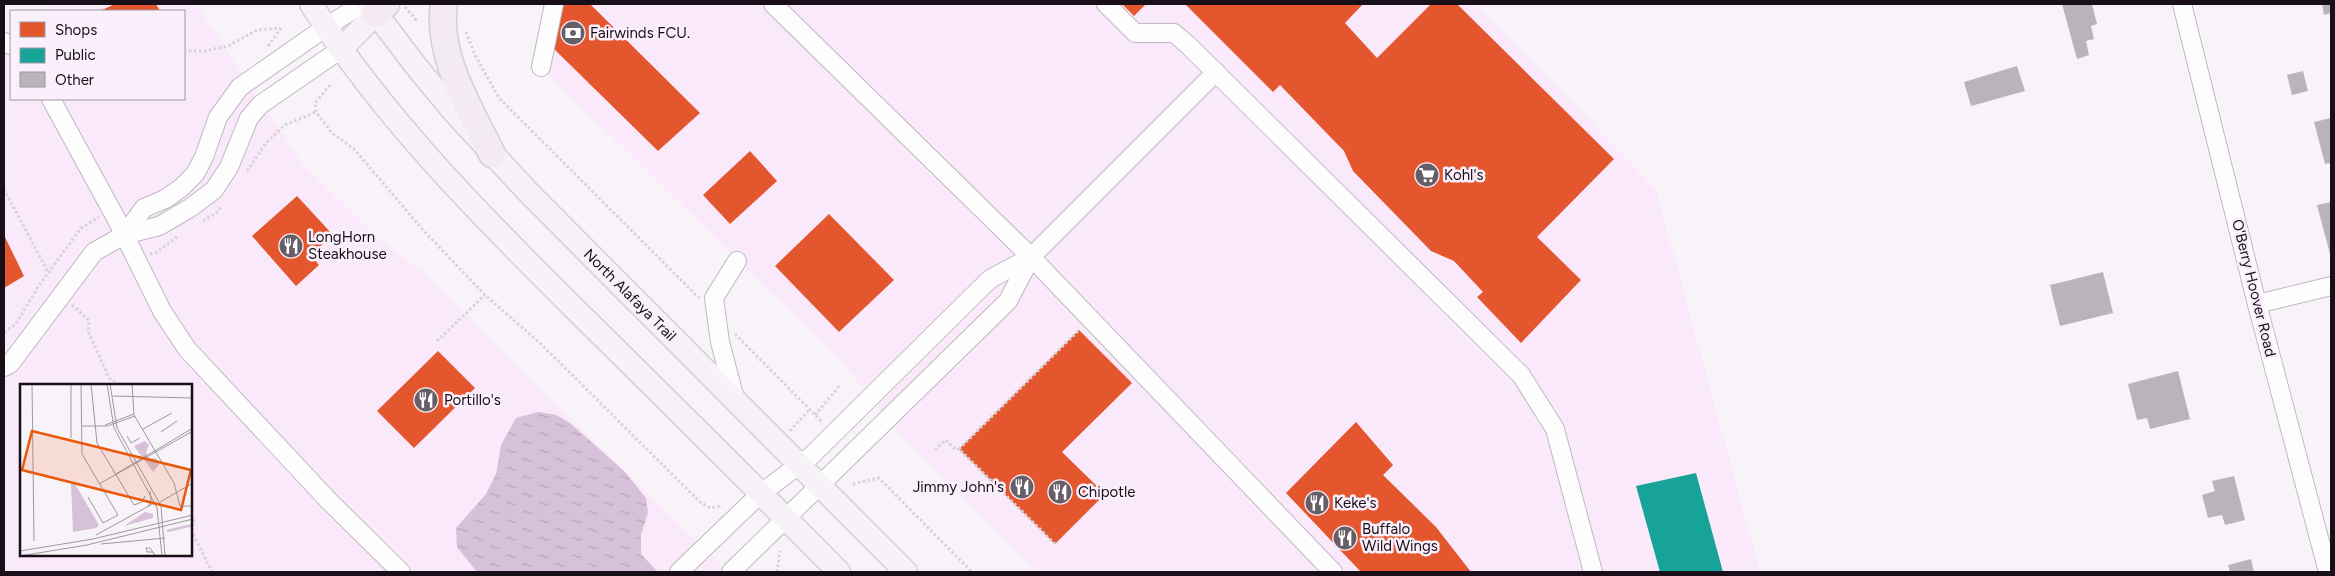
<svg xmlns="http://www.w3.org/2000/svg" width="2335" height="576" font-family="Figtree,sans-serif">
<defs>
<pattern id="water-ripples" width="26" height="14" patternUnits="userSpaceOnUse" patternTransform="scale(1.25)"><rect width="26" height="14" fill="#d6c1d8"/><path d="M2 4q2-2 4 0t4 0M15 11q2-2 4 0t4 0" fill="none" stroke="#b7a5b9"/></pattern>
</defs>
<rect width="100%" height="100%" fill="#f8f3f9"/>
<g fill="#f9e9fb" fill-rule="evenodd">
<path d="M 47,4 L 196,4 L 301,162 L 375,235 L 440,287 L 514,363 L 728,572 L 4,572 L 4,45 L 11,49 L 11,99 L 184,99 L 184,11 L 51,11 ZM 21,385 L 191,385 L 191,555 L 21,555 Z"/>
<polygon points="554,4 1476,4 1656,189 1760,572 1036,572 887,420 845,365 541,67"/>
</g>
<polygon fill="url(#water-ripples)" points="538,412 556,415 570,423 624,471 646,498 648,513 641,534 641,554 658,572 477,572 457,547 456,528 486,494 496,474 501,445 516,418"/>
<g fill="#e4572e">
<polygon points="115,4 156,4 160,11 100,11"/>
<polygon points="559,4 590,4 700,113 658,151 551,46"/>
<polygon points="1122,4 1146,4 1134,16"/>
<polygon points="1185,4 1363,4 1345,23 1377,58 1431,4 1457,4 1614,159 1537,237 1581,280 1521,343 1477,297 1483,292 1454,261 1431,251 1353,171 1344,151 1280,85 1273,92"/>
<polygon points="750,151 777,181 730,224 703,195"/>
<polygon points="297,196 333,235 311,255 319,265 296,286 252,236"/>
<polygon points="829,214 894,280 839,332 775,266"/>
<polygon points="4,235 24,276 4,288"/>
<polygon points="1079,330 1132,383 1062,452 1105,494 1055,544 959,449"/>
<polygon points="438,351 475,388 414,448 377,411"/>
<polygon points="1356,422 1393,465 1383,475 1436,527 1471,572 1361,572 1286,493"/>
</g>
<polygon fill="#17a398" points="1696,473 1723,572 1660,572 1636,486"/>
<g fill="#bab3bb">
<polygon points="2062,4 2092,4 2097,24 2091,26 2094,39 2086,41 2089,55 2077,59"/>
<polygon points="2322,4 2331,4 2331,13 2324,15"/>
<polygon points="2017,66 2025,91 1971,106 1964,82"/>
<polygon points="2303,71 2308,91 2292,95 2287,75"/>
<polygon points="2331,118 2331,163 2325,164 2314,122"/>
<polygon points="2331,202 2331,258 2317,205"/>
<polygon points="2103,272 2113,313 2060,326 2050,285"/>
<polygon points="2178,371 2190,419 2150,429 2147,418 2137,420 2128,384"/>
<polygon points="2234,476 2245,520 2225,525 2222,515 2208,518 2202,495 2215,491 2212,481"/>
<polygon points="2251,559 2254,572 2230,572 2228,565"/>
</g>
<g fill="none" stroke-linecap="round" stroke-linejoin="round">
<defs>
<g id="minor">
<polyline points="773,4 1031,257 1333,572"/>
<polyline points="1106,4 1135,33 1174,33 1188,45 1521,375 1555,429 1593,572"/>
<polyline points="2182,4 2257,304 2328,572"/>
<polyline points="4,42 11,45"/>
<polyline points="541,67 554,4"/>
<polyline points="51,99 118,222 162,311 187,349 329,501 401,572"/>
<polyline points="124,235 144,208 165,199 181,188 195,174 204,157 218,117 240,87 326,27 362,4"/>
<polyline points="2257,304 2331,286"/>
<polyline points="4,367 10,364 94,252 124,235 159,226 190,208 214,190 229,167 249,118 260,105 341,49"/>
<polyline points="735,399 720,342 714,298 737,261"/>
<polyline points="679,572 760,494 811,456 990,279 1031,257 1216,72"/>
<polyline points="731,572 1008,301 1031,257"/>
</g>
<g id="major">
<path d="M 311,4 C 385,120 482,217 579,313 C 666,399 753,485 839,572"/>
<polyline points="369,4 415,65 454,112 528,192 906,572"/>
<polyline points="341,49 376,14"/>
</g>
<g id="highway">
<path d="M 444,4 C 436,56 470,108 492,154"/>
<polyline points="376,14 386,4"/>
</g>
</defs>
<use href="#minor" stroke="#bfb8c0" stroke-width="20"/>
<use href="#major" stroke="#d3d0d3" stroke-width="25"/>
<use href="#highway" stroke="#d3d0d3" stroke-width="29"/>
<g stroke="#d6d4d6" stroke-width="3" stroke-dasharray="2.5 2.5" stroke-linecap="butt">
<polyline points="405,7 418,22"/>
<polyline points="466,32 475,55 499,98 699,298"/>
<polyline points="268,46 281,28"/>
<polyline points="184,51 205,51 228,46 257,30 280,28"/>
<polyline points="330,85 315,103 316,112 332,133 354,149 423,230 485,295 541,344 700,502 710,508 722,506"/>
<polyline points="247,171 266,143 285,125 316,112"/>
<polyline points="4,189 48,272"/>
<polyline points="203,221 216,213 221,207"/>
<polyline points="150,254 157,252 178,236"/>
<polyline points="72,305 89,320 88,331 109,378 121,385"/>
<polyline points="4,332 15,325 38,287 81,228 99,217"/>
<polyline points="735,334 822,422"/>
<polyline points="437,341 485,295"/>
<polyline points="815,415 841,384"/>
<polyline points="790,431 809,410"/>
<polyline points="935,450 946,440 956,450 959,449"/>
<polyline points="853,484 879,478 972,572"/>
<polyline points="191,515 194,520 191,529"/>
<polyline points="191,530 212,572"/>
<polyline points="1055,544 959,449 1079,330"/>
<polyline points="777,572 780,551"/>
</g>
<use href="#minor" stroke="#fefdfe" stroke-width="18"/>
<use href="#major" stroke="#f7f2f7" stroke-width="22"/>
<use href="#highway" stroke="#f3eaf4" stroke-width="26"/>
</g>
<defs>
<symbol id="bank-disc" viewBox="-11 -11 22 22"><circle r="9.5" fill="#665f67" stroke="#faf0fc"/><path d="M-6-4H6V4H-6ZM0-2.3a2.3 2.3 0 1 0 0 4.6a2.3 2.3 0 1 0 0-4.6Z" fill="#fff"/></symbol>
<symbol id="supermarket-disc" viewBox="-11 -11 22 22"><circle r="9.5" fill="#665f67" stroke="#faf0fc"/><path d="M-6-5.5h2.5l.6 2H6L4.5 2H-2.5L-4.4-4H-6ZM-1.5 3.2a1.3 1.3 0 1 0 .1 0ZM3 3.2a1.3 1.3 0 1 0 .1 0Z" fill="#fff"/></symbol>
<symbol id="restaurant-disc" viewBox="-11 -11 22 22"><circle r="9.5" fill="#665f67" stroke="#faf0fc"/><path d="M-5-6h1v4h1v-4h1v4h1v-4h1v5L-1.5 .5V6h-2V.5L-5-1ZM5-6V6H3V1.5H1.5Q1.5-4 5-6Z" fill="#fff"/></symbol>
</defs>
<g fill-rule="evenodd">
<use href="#bank-disc" x="559" y="19" width="28" height="28"/>
<use href="#supermarket-disc" x="1413" y="161" width="28" height="28"/>
<use href="#restaurant-disc" x="277" y="232" width="28" height="28"/>
<use href="#restaurant-disc" x="412" y="386" width="28" height="28"/>
<use href="#restaurant-disc" x="1008" y="473" width="28" height="28"/>
<use href="#restaurant-disc" x="1046" y="478" width="28" height="28"/>
<use href="#restaurant-disc" x="1303" y="489" width="28" height="28"/>
<use href="#restaurant-disc" x="1331" y="524" width="28" height="28"/>
</g>
<g text-anchor="middle" stroke-width="5" stroke-linejoin="round" paint-order="stroke">
<g font-size="15" fill="#180f19" stroke="#faf0fc" text-anchor="start">
<text x="590" y="38">Fairwinds FCU.</text>
<text x="1444" y="180">Kohl's</text>
<text x="308" y="242">LongHorn<tspan x="308" dy="17">Steakhouse</tspan></text>
<text x="444" y="405">Portillo's</text>
<text x="1004" y="492" text-anchor="end">Jimmy John's</text>
<text x="1078" y="497">Chipotle</text>
<text x="1334" y="508">Keke's</text>
<text x="1362" y="534">Buffalo<tspan x="1362" dy="17">Wild Wings</tspan></text>
</g>
<g font-size="15" fill="#180f19" stroke="#faf0fc">
<text transform="translate(2254 288) rotate(76)" y="5">O'Berry Hoover Road</text>
<text transform="translate(630 295) rotate(45)" y="5">North Alafaya Trail</text>
</g>
</g>
<g transform="translate(20 384)">
<rect width="172" height="172" fill="#f8f3f9"/>
<path d="M 125,57 L 129,61 L 126,68 L 129,74 L 136,74 L 139,81 L 133,88 L 114,62 ZM 51,99 L 55,100 L 79,141 L 76,144 L 53,148 ZM 125,128 L 133,130 L 133,134 L 104,142 Z" fill="#d6c1d8"/>
<path fill="none" stroke="#d6c1d8" stroke-width="2.5" d="M 147,147 L 173,141"/>
<path fill="none" stroke="#9e989f" stroke-width="1" d="M 12,0 L 14,157M 61,0 L 62,70 L 98,131 L 83,139 L 68,113M 71,0 L 77,59 L 114,121 L 122,118 L 125,112M 87,0 L 94,44 L 137,124 L 142,172M 90,0 L 97,44 L 141,122 L 145,172M 112,0 L 114,31 L 154,99 L 160,122 L 173,122M 92,12 L 173,14M 85,41 L 114,30M 62,42 L 87,42 L 115,32M 123,45 L 152,29M 141,48 L 157,37M 107,52 L 111,59 L 120,54M 51,54 L 51,0M 96,90 L 173,44M 79,100 L 173,47M 140,118 L 173,99M 128,123 L 131,116 L 130,107M 76,151 L 136,118M 81,160 L 145,154M 0,167 L 73,155 L 173,131M 133,168 L 127,168 L 126,164 L 130,164 L 135,171 L 135,172M 0,172 L 67,161 L 173,135"/>
<path fill="#e8590c" fill-opacity="0.15" stroke="#e8590c" stroke-width="2.5" d="M 12,47 L 171,86 L 161,126 L 2,86 Z"/>
<rect width="172" height="172" fill="none" stroke="#180f19" stroke-width="2.5"/>
</g>
<rect width="2335" height="576" fill="none" stroke="#180f19" stroke-width="10"/>
<rect x="10" y="10" width="175" height="90" fill="#faf0fc" stroke="#a096a1"/>
<rect x="20" y="22" width="25" height="15" fill="#e4572e" stroke="#a096a1"/>
<text x="55" y="35" font-size="15" fill="#180f19">Shops</text>
<rect x="20" y="48" width="25" height="15" fill="#17a398" stroke="#a096a1"/>
<text x="55" y="60" font-size="15" fill="#180f19">Public</text>
<rect x="20" y="72" width="25" height="15" fill="#bab3bb" stroke="#a096a1"/>
<text x="55" y="85" font-size="15" fill="#180f19">Other</text>
</svg>
